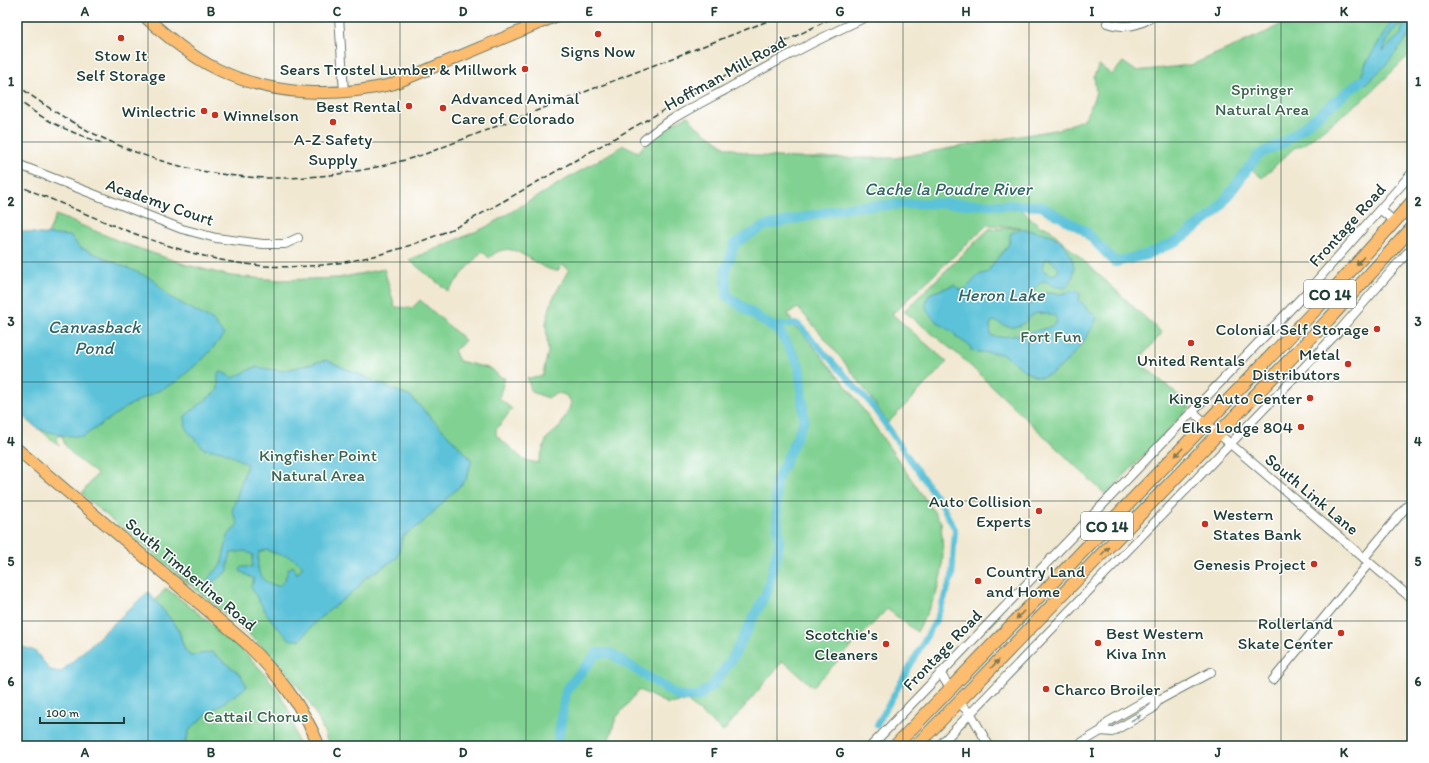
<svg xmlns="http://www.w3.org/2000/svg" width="1429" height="763" font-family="Itim,sans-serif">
<rect width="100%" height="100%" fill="#fff"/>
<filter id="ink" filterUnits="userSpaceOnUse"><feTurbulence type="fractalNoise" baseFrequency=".025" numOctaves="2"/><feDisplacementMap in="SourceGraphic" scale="8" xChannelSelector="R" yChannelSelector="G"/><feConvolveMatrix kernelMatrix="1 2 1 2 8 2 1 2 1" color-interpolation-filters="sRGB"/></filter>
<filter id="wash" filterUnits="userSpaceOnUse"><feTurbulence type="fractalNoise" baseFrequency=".012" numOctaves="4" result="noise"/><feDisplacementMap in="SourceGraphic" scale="16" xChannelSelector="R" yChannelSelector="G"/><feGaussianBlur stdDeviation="0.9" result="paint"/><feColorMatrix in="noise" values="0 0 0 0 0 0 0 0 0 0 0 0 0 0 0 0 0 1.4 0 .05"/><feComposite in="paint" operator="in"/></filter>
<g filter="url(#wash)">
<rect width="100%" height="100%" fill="#f1e8d1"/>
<g fill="#80d192" stroke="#508763">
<path d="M 1294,17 L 1412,17 L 1412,52 L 1367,96 L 1303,145 L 1294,148 L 1262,178 L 1249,167 L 1215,213 L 1179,240 L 1146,255 L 1115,262 L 1084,230 L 1041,206 L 1017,206 L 1041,227 L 1047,227 L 1162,333 L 1138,361 L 1191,406 L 1106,495 L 961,357 L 904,311 L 989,229 L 1021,227 L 987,225 L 892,314 L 947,362 L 888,423 C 861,382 831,344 798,308 L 788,313 L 795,328 L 799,329 L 851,392 L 941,522 L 943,553 L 942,570 L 936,595 L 917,632 L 887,609 L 813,687 L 783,661 L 723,732 L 687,701 L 668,704 L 639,690 L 616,718 L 607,746 L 329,746 C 308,677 246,632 193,587 C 158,558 123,529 88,500 L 82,493 L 97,474 C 84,463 65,453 62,436 L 57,436 L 59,446 L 17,410 L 17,303 L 21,299 L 56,215 L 129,245 L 187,265 L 231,276 L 280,280 L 339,278 L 384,269 L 395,307 L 412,308 L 420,300 L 465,340 L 460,346 L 454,350 L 459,361 L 492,369 L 500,377 L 505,378 L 499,398 L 512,409 L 496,430 L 496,435 L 524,460 L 538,463 L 547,438 L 560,427 L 569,409 L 571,402 C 565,392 557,391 548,398 L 532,392 L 527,378 L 540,377 L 543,374 L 548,352 L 546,323 L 552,300 L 569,269 L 563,265 L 557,271 C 531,268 514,234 489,258 L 482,251 L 448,291 L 409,260 L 484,228 L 624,145 L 638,152 C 653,135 667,125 688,116 L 696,126 L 726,147 L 758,156 L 797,158 L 895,158 L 1060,129 L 1084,119 L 1089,111 L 1096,92 L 1094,76 L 1099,65 L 1112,75 L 1123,62 L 1136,71 L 1191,65 L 1269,31 Z"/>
<path d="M 166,588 C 207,620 272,666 291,716 C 294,725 296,736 298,746 L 184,746 L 190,729 L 207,714 L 246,687 L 190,656 L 184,648 L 178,628 L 155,601 Z"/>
</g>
<g fill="#5cc2d9" stroke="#3e8086" fill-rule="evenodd">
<path d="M 1394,17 L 1412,17 L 1412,32 L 1386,65 L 1367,83 L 1350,90 L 1361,77 L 1366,63 ZM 1404,22 L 1401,34 L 1383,51 L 1391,32 Z"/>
<path d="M 1019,229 C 1031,231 1041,231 1053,236 C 1071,245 1083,274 1065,288 L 1054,286 L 1045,281 C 1038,283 1028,295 1028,302 L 1031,304 L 1045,293 L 1061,294 L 1075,290 L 1080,294 L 1079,300 L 1097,318 C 1091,334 1058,380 1038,377 C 1026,375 1015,361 1005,356 C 995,350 982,355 971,350 L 970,346 L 956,337 L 955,334 C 941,324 915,312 931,293 L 954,285 L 960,290 L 965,289 L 979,275 L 988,272 C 994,257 1012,250 1010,234 ZM 1047,259 L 1051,260 L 1059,268 L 1057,273 L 1053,275 L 1045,272 L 1042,268 L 1044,260 ZM 1038,313 L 1054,315 L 1057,320 L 1055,324 C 1047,330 998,341 991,335 L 990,325 L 992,321 L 995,321 C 1005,326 1015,331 1025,322 C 1030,318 1032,314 1038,313 Z"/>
<polygon points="17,230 40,234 71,236 79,247 153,279 168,296 212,320 224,335 205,357 176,382 128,406 83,437 62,435 38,429 17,411"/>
<path d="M 326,360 L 411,397 L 472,460 L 466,480 L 420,525 L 403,536 L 397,558 L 364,579 L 359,587 L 316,621 L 300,640 L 291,640 C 273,626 262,607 251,587 L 254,579 L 240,571 L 241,567 L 252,567 L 253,555 L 245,551 L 231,553 L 228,565 L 228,571 L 211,583 L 207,580 L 221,565 L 228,536 L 238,524 L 232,511 L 247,464 L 222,451 L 204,449 L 186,429 L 185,416 L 218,390 L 218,373 L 222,372 L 233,378 L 255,367 L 283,371 ZM 267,550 C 283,558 289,552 303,566 L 297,574 L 293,566 L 288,569 L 285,580 L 279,586 C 258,582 256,571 259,552 Z"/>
<polygon points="148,592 178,628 184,648 190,656 212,652 241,675 247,687 207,714 190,729 184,746 17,746 17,645 35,651 50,670 61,672"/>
</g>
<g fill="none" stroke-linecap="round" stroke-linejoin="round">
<polyline stroke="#5cc2d9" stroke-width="6" points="769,325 798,324 870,403 940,502 955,529 952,577 937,618 877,725"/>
<polyline stroke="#5cc2d9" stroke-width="10" points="557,746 566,690 597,653 610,653 678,696 697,697 713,685 733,657 767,591 779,544 775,484 804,421 799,365 780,332 727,296 725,271 735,243 765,226 848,207 928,203 1041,206 1084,230 1115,262 1146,255 1179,240 1215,213 1258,155 1286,141 1361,81"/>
</g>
</g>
<g filter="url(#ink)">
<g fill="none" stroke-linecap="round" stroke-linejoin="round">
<defs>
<g id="minor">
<polyline points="339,17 344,92"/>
<polyline points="523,17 528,28"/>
<path d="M 1107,23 C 1123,29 1138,26 1152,17"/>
<path d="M 644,140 C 668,119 697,105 725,90 C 771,64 818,39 866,17"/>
<polyline points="17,164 182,229 216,238 263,244 285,244 298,238"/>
<polyline points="1381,210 1395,222"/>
<polyline points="1193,412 1412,599"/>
<polyline points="1364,558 1412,500"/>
<polyline points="940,673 950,688"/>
<polyline points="1273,680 1369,563"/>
<polyline points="1159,700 1211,672"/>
<polyline points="958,702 971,714 989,746"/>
<polyline points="871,746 1305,294 1412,173"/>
<polyline points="939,746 1339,331 1407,253 1412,251"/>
<polyline points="1076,746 1101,731 1108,722 1148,699 1159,700 1152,709 1112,732 1101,731"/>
</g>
<g id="major">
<path d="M 145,17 C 167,36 190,56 217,69 C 271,96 335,98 393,84 L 554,17"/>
<path d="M 17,449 L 245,642 C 276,673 303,705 319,746"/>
</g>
<g id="highway">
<polyline points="895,746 1318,307 1412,202"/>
<polyline points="916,746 1329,319 1412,228"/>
</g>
</defs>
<use href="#minor" stroke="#68796b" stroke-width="10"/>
<use href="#major" stroke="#68796b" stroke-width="13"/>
<use href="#highway" stroke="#68796b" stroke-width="14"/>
<use href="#minor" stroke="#fff" stroke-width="8"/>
<use href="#major" stroke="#fcbd6f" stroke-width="11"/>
<use href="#highway" stroke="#fcbd6f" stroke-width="12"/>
<g stroke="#1f3d34" stroke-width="1.5" stroke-dasharray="6 3" stroke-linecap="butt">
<path d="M 17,85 C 141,180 277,201 425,154 L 778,17"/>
<path d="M 17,99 C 42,120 72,133 102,143"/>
<path d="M 17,185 C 74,208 130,235 189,252 C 286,281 375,265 465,223 L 782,43 L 834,17"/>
</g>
</g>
<defs><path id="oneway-solid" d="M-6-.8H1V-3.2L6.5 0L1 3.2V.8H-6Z"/></defs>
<g fill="#82774f">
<use href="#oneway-solid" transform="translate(1360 261) rotate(132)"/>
<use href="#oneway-solid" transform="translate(1179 452) rotate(134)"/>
<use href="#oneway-solid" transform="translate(1105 551) rotate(-46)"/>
<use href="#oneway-solid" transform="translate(1020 615) rotate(134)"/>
<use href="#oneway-solid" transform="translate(995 664) rotate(-46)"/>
</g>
<use fill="#8f9e9a" href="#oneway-solid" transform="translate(1136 718) rotate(-30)"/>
</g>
<path fill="none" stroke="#1f3d34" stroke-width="1" stroke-opacity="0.55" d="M 148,17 L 148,746M 274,17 L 274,746M 400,17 L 400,746M 526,17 L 526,746M 652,17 L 652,746M 777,17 L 777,746M 903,17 L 903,746M 1029,17 L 1029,746M 1155,17 L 1155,746M 1281,17 L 1281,746M 17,142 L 1412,142M 17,262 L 1412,262M 17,382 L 1412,382M 17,501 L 1412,501M 17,621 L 1412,621"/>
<g fill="#c8321e" stroke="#fff" stroke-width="1.5">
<circle cx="598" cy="34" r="4"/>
<circle cx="121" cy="38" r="4"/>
<circle cx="525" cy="69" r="4"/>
<circle cx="409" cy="106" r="4"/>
<circle cx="443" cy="108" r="4"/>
<circle cx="204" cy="111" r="4"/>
<circle cx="215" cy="115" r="4"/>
<circle cx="333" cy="122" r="4"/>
<circle cx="1377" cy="329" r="4"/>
<circle cx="1191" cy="343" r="4"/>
<circle cx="1348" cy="364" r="4"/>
<circle cx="1310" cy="398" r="4"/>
<circle cx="1301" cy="427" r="4"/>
<circle cx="1039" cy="511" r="4"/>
<circle cx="1205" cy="524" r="4"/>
<circle cx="1314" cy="564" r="4"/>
<circle cx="978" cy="581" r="4"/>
<circle cx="1341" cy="633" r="4"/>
<circle cx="1098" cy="643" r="4"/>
<circle cx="886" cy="644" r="4"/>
<circle cx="1046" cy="689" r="4"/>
</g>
<g text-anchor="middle" stroke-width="3" stroke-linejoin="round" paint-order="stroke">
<g fill="#fff" stroke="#627771" stroke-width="1">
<rect x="1304" y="280" width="52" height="28" rx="3"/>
<rect x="1081" y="512" width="52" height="28" rx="3"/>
</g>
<g font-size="16" font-weight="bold" fill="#1f3d34">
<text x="1330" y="300">CO 14</text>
<text x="1107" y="532">CO 14</text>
</g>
<g font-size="17" fill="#1f3d34" stroke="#fff" text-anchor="end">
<text x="598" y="57" text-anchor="middle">Signs Now</text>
<text x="121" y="61" text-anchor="middle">Stow It<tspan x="121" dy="20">Self Storage</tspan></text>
<text x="517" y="75">Sears Trostel Lumber &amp; Millwork</text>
<text x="451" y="104" text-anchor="start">Advanced Animal<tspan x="451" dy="20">Care of Colorado</tspan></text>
<text x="401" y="112">Best Rental</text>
<text x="196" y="117">Winlectric</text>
<text x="223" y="121" text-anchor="start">Winnelson</text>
<text x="333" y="145" text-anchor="middle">A-Z Safety<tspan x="333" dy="20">Supply</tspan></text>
<text x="1369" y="335">Colonial Self Storage</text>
<text x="1340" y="360">Metal<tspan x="1340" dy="20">Distributors</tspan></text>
<text x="1191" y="366" text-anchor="middle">United Rentals</text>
<text x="1302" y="404">Kings Auto Center</text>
<text x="1293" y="433">Elks Lodge 804</text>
<text x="1031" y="507">Auto Collision<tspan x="1031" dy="20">Experts</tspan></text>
<text x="1213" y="520" text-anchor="start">Western<tspan x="1213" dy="20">States Bank</tspan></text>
<text x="1306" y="570">Genesis Project</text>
<text x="986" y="577" text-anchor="start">Country Land<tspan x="986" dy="20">and Home</tspan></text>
<text x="1333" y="629">Rollerland<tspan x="1333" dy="20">Skate Center</tspan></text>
<text x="1106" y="639" text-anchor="start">Best Western<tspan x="1106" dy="20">Kiva Inn</tspan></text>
<text x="878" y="640">Scotchie's<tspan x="878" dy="20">Cleaners</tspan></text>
<text x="1054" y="695" text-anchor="start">Charco Broiler</text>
</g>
<g font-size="17" fill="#1f3d34" stroke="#fff">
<text transform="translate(725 73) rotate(-29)" y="6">Hoffman Mill Road</text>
<text transform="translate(160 202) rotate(19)" y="6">Academy Court</text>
<text transform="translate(1347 225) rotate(-48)" y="6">Frontage Road</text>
<text transform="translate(1312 494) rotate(40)" y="6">South Link Lane</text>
<text transform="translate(191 574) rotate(40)" y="6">South Timberline Road</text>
<text transform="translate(942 650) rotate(-46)" y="6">Frontage Road</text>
</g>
<g font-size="17" fill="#37624c" stroke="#fff">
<text x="1262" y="95">Springer<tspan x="1262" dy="20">Natural Area</tspan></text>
<text x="1051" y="342">Fort Fun</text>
<text x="318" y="461">Kingfisher Point<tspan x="318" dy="20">Natural Area</tspan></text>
<text x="256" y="722">Cattail Chorus</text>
</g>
<g font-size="18" font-style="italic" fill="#316566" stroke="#fff">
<text x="948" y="195">Cache la Poudre River</text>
<text x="1001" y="301">Heron Lake</text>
<text x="94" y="333">Canvasback<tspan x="94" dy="21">Pond</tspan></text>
</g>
</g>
<rect width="1429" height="763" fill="none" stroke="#fff" stroke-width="44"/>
<path d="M40 717v6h84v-6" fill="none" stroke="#1f3d34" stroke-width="2"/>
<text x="46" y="717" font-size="12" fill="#1f3d34" stroke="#ffffff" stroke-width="3" paint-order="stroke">100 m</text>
<rect x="22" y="22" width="1385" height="719" fill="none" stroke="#1f3d34" stroke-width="1.5"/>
<g font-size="13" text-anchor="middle" font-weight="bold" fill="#1f3d34">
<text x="85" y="16">A</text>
<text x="211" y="16">B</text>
<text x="337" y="16">C</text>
<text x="463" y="16">D</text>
<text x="589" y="16">E</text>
<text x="714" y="16">F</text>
<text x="840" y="16">G</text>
<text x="966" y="16">H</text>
<text x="1092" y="16">I</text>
<text x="1218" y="16">J</text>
<text x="1344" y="16">K</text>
<text x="11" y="86">1</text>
<text x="1418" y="86">1</text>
<text x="11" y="206">2</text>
<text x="1418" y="206">2</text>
<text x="11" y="326">3</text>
<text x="1418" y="326">3</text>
<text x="11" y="446">4</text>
<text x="1418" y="446">4</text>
<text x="11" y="566">5</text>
<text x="1418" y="566">5</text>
<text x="11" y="686">6</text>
<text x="1418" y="686">6</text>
<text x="85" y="757">A</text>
<text x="211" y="757">B</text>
<text x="337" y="757">C</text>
<text x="463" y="757">D</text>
<text x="589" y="757">E</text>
<text x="714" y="757">F</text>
<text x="840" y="757">G</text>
<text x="966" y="757">H</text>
<text x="1092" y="757">I</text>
<text x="1218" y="757">J</text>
<text x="1344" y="757">K</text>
</g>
</svg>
